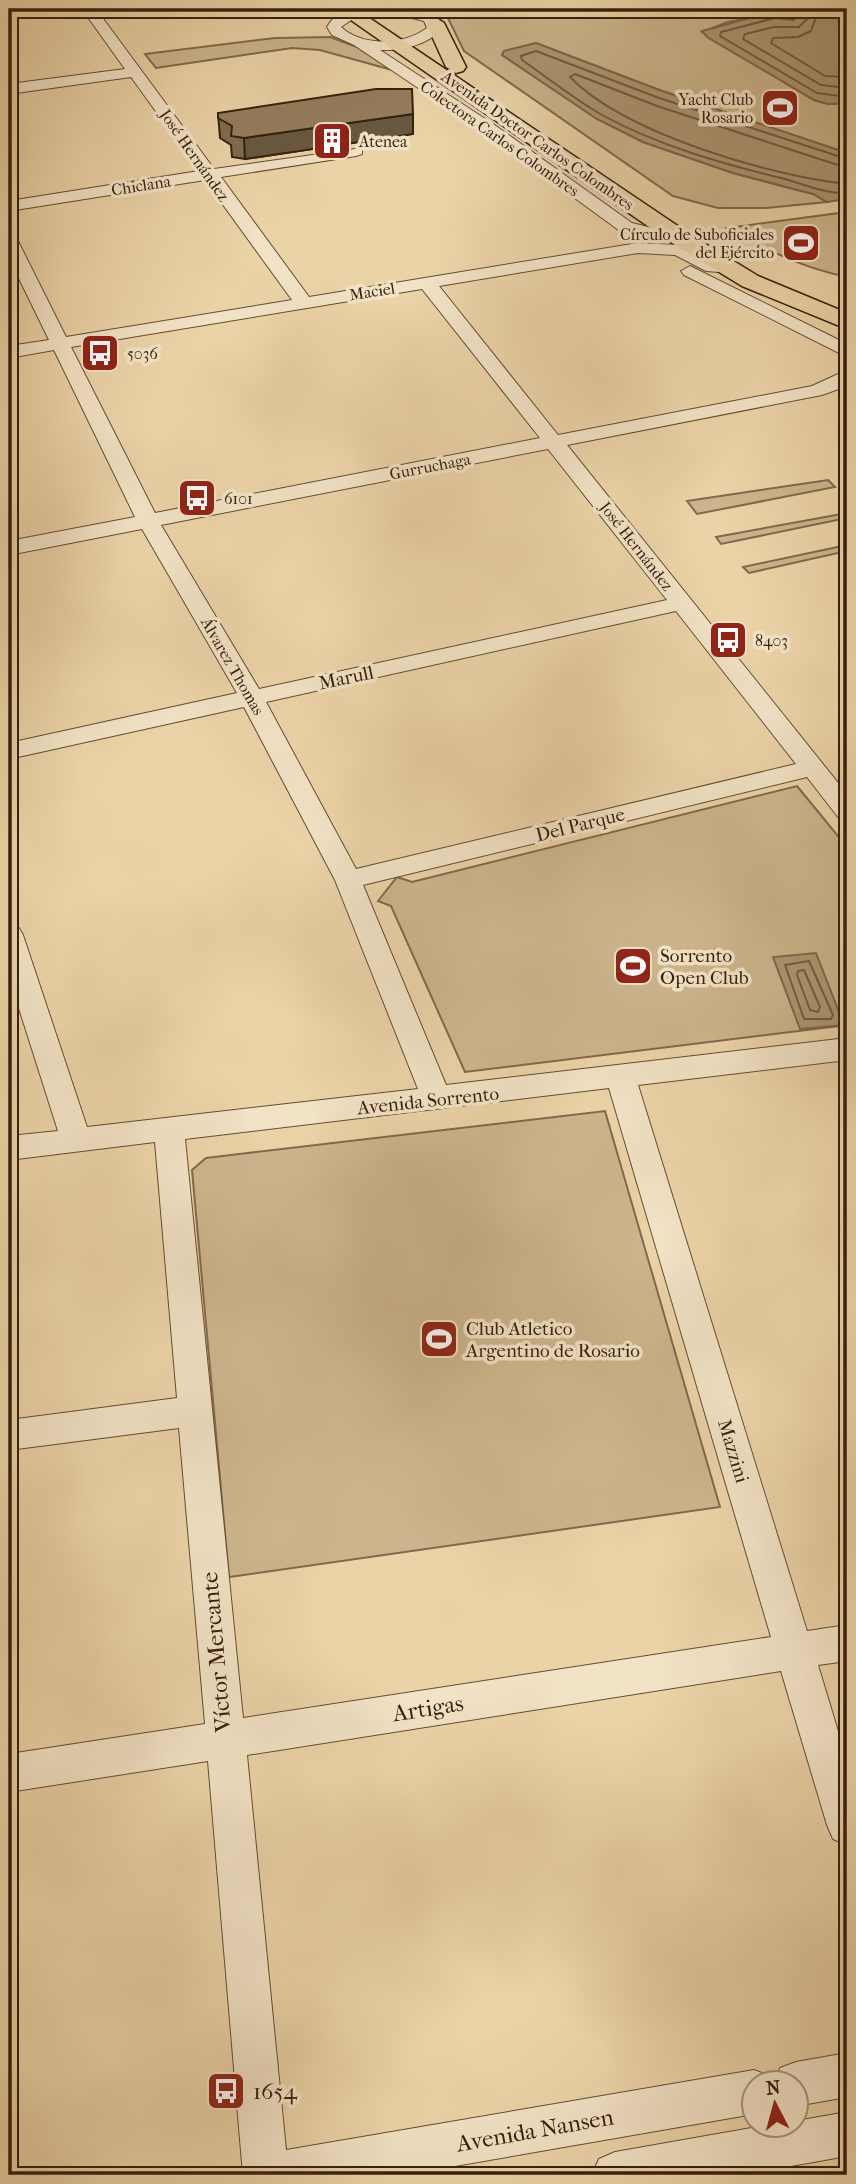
<svg xmlns="http://www.w3.org/2000/svg" width="856" height="2184" font-family="'IM FELL French Canon',serif">
<rect width="100%" height="100%" fill="#ebd3a8"/>
<filter id="stains"><feTurbulence type="fractalNoise" baseFrequency=".00286" numOctaves="4"/><feColorMatrix values="0 0 0 0 .2 0 0 0 0 .09 0 0 0 0 .02 0 0 0 .5 -.17"/></filter>
<radialGradient id="worn" r=".72"><stop offset=".6" stop-color="#630" stop-opacity="0"/><stop offset="1" stop-color="#630" stop-opacity=".3"/></radialGradient>
<g fill="#ccb58d" stroke="#816a4c" stroke-width="2">
<polygon points="430,9 792,10 793,13 781,12 728,22 702,32 814,100 828,104 847,103 847,153 662,91 536,43 504,51 502,55 597,119 643,142 733,173 813,194 827,202 766,208 718,208 673,196 464,51 447,16"/>
<polygon points="330,37 357,47 392,70 320,50 292,48 156,68 145,54 275,38"/>
<path d="M 847,212 L 847,277 C 803,268 767,250 727,228 Z"/>
<polygon points="828,480 835,487 697,514 687,501"/>
<polygon points="847,513 847,518 721,544 716,537"/>
<polygon points="847,545 847,551 749,573 743,567"/>
<polygon points="797,786 847,847 847,1025 465,1072 391,906 378,901 397,877 412,882"/>
<polygon points="605,1111 720,1507 229,1577 192,1170 206,1158"/>
</g>
<g fill="#ad9673" stroke="#7d674a" stroke-width="2">
<polygon points="789,9 847,9 847,103 828,104 814,100 707,37 702,31 772,12 793,13"/>
<polygon points="536,43 662,91 847,153 847,199 827,202 813,194 733,173 643,142 597,119 502,55 504,51"/>
<polygon points="816,953 844,1025 800,1029 773,957"/>
</g>
<g fill="none" stroke-linecap="round" stroke-linejoin="round">
<g stroke="#725b40" stroke-width="2">
<polyline points="800,9 794,20 775,18 721,32 720,36 817,93 847,97"/>
<polyline points="809,9 807,19 799,27 774,27 745,34 743,39 821,85 847,88"/>
<polyline points="819,9 811,31 798,37 773,38 771,43 825,76 847,77"/>
<path d="M 847,159 L 659,98 L 536,51 L 521,56 L 522,60 C 548,78 574,99 602,115 C 659,146 723,164 785,179 C 806,185 826,194 847,193"/>
<path d="M 847,168 L 657,106 L 575,74 L 570,77 C 624,133 770,176 847,184"/>
<polygon points="809,961 833,1015 831,1019 804,1019 785,965"/>
<polygon points="804,970 820,1007 818,1012 810,1010 797,975 798,971"/>
</g>
<defs>
<g id="minor">
<path d="M 82,9 L 96,9 L 214,169 L 362,148 L 362,154 L 356,156 L 221,177 L 309,297 L 638,243 L 679,245 L 716,262 L 733,265 L 736,269 L 733,273 L 706,271 L 675,255 L 638,253 L 439,286 L 558,435 L 812,386 L 847,370 L 847,386 L 822,395 L 567,445 L 847,794 L 847,819 L 838,817 L 807,777 L 363,885 L 446,1085 L 847,1038 L 847,1060 L 638,1085 L 807,1631 L 847,1625 L 847,1661 L 818,1665 L 847,1761 L 847,1845 L 833,1839 L 827,1825 L 781,1671 L 247,1755 L 286,2150 L 754,2070 L 770,2076 L 772,2082 L 754,2082 L 754,2114 L 403,2175 L 243,2175 L 208,1761 L 9,1792 L 9,1754 L 205,1724 L 179,1428 L 9,1450 L 9,1420 L 177,1398 L 155,1142 L 9,1160 L 9,1136 L 58,1131 L 9,977 L 9,926 L 19,928 L 23,935 L 87,1127 L 418,1089 L 335,880 L 244,707 L 9,759 L 9,743 L 237,693 L 142,529 L 9,555 L 9,541 L 135,517 L 54,350 L 9,358 L 9,346 L 49,340 L 9,258 L 9,236 L 18,241 L 66,337 L 292,300 L 205,180 L 9,211 L 9,201 L 199,171 L 131,77 L 9,94 L 9,84 L 125,69 ZM 422,289 L 540,438 L 155,513 L 71,347 ZM 548,449 L 667,600 L 259,689 L 161,525 ZM 676,611 L 796,764 L 356,869 L 266,702 ZM 609,1088 L 771,1637 L 243,1718 L 185,1139 Z"/>
<path d="M 350,9 L 384,9 L 382,12 L 357,16 L 341,27 C 363,47 404,45 427,28 L 424,21 L 389,12 L 387,9 L 410,9 L 435,15 L 442,29 C 427,45 402,51 380,50 L 496,126 L 632,223 L 673,233 L 676,237 L 673,241 L 667,242 L 620,231 L 484,132 L 354,45 L 332,35 L 327,27 C 333,17 339,12 350,9 Z"/>
<polygon points="690,266 847,344 847,357 684,275 681,271"/>
<polygon points="847,2053 847,2097 796,2106 796,2082 775,2082 780,2068 796,2062"/>
<polygon points="847,2112 847,2156 741,2175 592,2175 599,2159 615,2152 774,2124 796,2124 796,2121"/>
</g>
<g id="major">
<polygon points="335,9 356,9 691,235 758,276 847,313 847,329 742,286 675,245"/>
<polygon points="435,17 444,23 466,67 463,71 456,73 446,67 426,23"/>
</g>
</defs>
<use href="#minor" stroke="#634d33" stroke-width="2"/>
<use href="#major" stroke="#36200c" stroke-width="3"/>
<use href="#minor" fill="#f2e2c6" fill-rule="evenodd"/>
<use href="#major" fill="#ebd3a8" fill-rule="evenodd"/>
</g>
<polygon fill="#7f6c50" stroke="#36200c" stroke-width="2" points="218,113 413,114 413,134 245,159 232,157 231,145 220,138"/>
<polygon fill="#685841" stroke="#36200c" stroke-width="2" points="413,114 413,134 245,159 244,138"/>
<polygon fill="#947d5d" stroke="#36200c" stroke-width="2" points="376,89 412,89 413,114 244,138 231,136 232,126 218,118 218,113"/>
<defs>
<symbol id="stadium-square" viewBox="-11 -11 22 22"><rect x="-9" y="-9" width="18" height="18" rx="4" fill="#8f2418" stroke="#f2e2c6"/><path d="M0-5a6.5 5 0 1 0 0 10a6.5 5 0 1 0 0-10ZM-3.5-1.8h7v3.6h-7Z" fill="#fff"/></symbol>
<symbol id="building-square" viewBox="-11 -11 22 22"><rect x="-9" y="-9" width="18" height="18" rx="4" fill="#8f2418" stroke="#f2e2c6"/><path d="M-4-6H4V6H1V3H-1V6H-4ZM-2.5-4.3h1.7v1.8h-1.7ZM.8-4.3h1.7v1.8H.8ZM-2.5-1h1.7V.8h-1.7ZM.8-1h1.7V.8H.8Z" fill="#fff"/></symbol>
<symbol id="bus-square" viewBox="-11 -11 22 22"><rect x="-9" y="-9" width="18" height="18" rx="4" fill="#8f2418" stroke="#f2e2c6"/><path d="M-5-6H5V4H4V6H2V4H-2V6H-4V4H-5ZM-3.5-4V0h7V-4ZM-3.5 1.2v1.5H-2V1.2ZM2 1.2v1.5H3.5V1.2Z" fill="#fff"/></symbol>
</defs>
<g fill-rule="evenodd">
<use href="#stadium-square" x="758" y="86" width="44" height="44"/>
<use href="#building-square" x="310" y="119" width="44" height="44"/>
<use href="#stadium-square" x="779" y="221" width="44" height="44"/>
<use href="#bus-square" x="78" y="331" width="44" height="44"/>
<use href="#bus-square" x="175" y="476" width="44" height="44"/>
<use href="#bus-square" x="706" y="618" width="44" height="44"/>
<use href="#stadium-square" x="611" y="944" width="44" height="44"/>
<use href="#stadium-square" x="417" y="1317" width="44" height="44"/>
<use href="#bus-square" x="204" y="2069" width="44" height="44"/>
</g>
<g text-anchor="middle" stroke-width="7" stroke-linejoin="round" paint-order="stroke">
<g font-size="16" fill="#36200c" stroke="#f2e2c6" text-anchor="start">
<text x="753" y="105" text-anchor="end">Yacht Club<tspan x="753" dy="18">Rosario</tspan></text>
<text x="359" y="147">Atenea</text>
<text x="774" y="240" text-anchor="end">Círculo de Suboficiales<tspan x="774" dy="18">del Ejército</tspan></text>
<text x="127" y="359">5036</text>
<text x="224" y="504">6101</text>
<text x="755" y="646">8403</text>
</g>
<g font-size="16" fill="#36200c" stroke="#f2e2c6">
<text transform="translate(500 138) rotate(35)" y="6">Colectora Carlos Colombres</text>
<text transform="translate(538 140) rotate(35)" y="6">Avenida Doctor Carlos Colombres</text>
<text transform="translate(195 155) rotate(55)" y="6">José Hernández</text>
<text transform="translate(141 185) rotate(-9)" y="6">Chiclana</text>
<text transform="translate(372 291) rotate(-9)" y="6">Maciel</text>
<text transform="translate(430 466) rotate(-11)" y="6">Gurruchaga</text>
<text transform="translate(637 546) rotate(52)" y="6">José Hernández</text>
<text transform="translate(233 666) rotate(60)" y="6">Álvarez Thomas</text>
</g>
<g font-size="19" fill="#36200c" stroke="#f2e2c6">
<text transform="translate(346 677) rotate(-12)" y="7">Marull</text>
<text transform="translate(580 824) rotate(-14)" y="7">Del Parque</text>
<text transform="translate(428 1100) rotate(-6)" y="7">Avenida Sorrento</text>
<text transform="translate(734 1451) rotate(73)" y="7">Mazzini</text>
</g>
<g font-size="19" fill="#36200c" stroke="#f2e2c6" text-anchor="start">
<text x="660" y="962">Sorrento<tspan x="660" dy="22">Open Club</tspan></text>
<text x="466" y="1335">Club Atletico<tspan x="466" dy="22">Argentino de Rosario</tspan></text>
</g>
<g font-size="23" fill="#36200c" stroke="#f2e2c6">
<text transform="translate(216 1652) rotate(-95)" y="8">Víctor Mercante</text>
<text transform="translate(428 1708) rotate(-9)" y="8">Artigas</text>
<text transform="translate(535 2130) rotate(-10)" y="8">Avenida Nansen</text>
</g>
<g font-size="23" fill="#36200c" stroke="#f2e2c6" text-anchor="start">
<text x="253" y="2099">1654</text>
</g>
</g>
<rect width="856" height="2184" fill="none" stroke="#ebd3a8" stroke-width="35"/>
<rect x="10" y="10" width="835" height="2163" fill="none" stroke="#36200c" stroke-width="3.5"/>
<rect x="18" y="18" width="821" height="2149" fill="none" stroke="#36200c" stroke-width="2"/>
<g transform="translate(775 2104) rotate(354)"><circle r="33" fill="#f2e2c6" stroke="#a7947c" stroke-width="2"/>
<path d="M0-5L12 26L0 18L-12 26Z" fill="#8f2418"/>
<text y="-10" font-size="19" font-weight="bold" text-anchor="middle" fill="#36200c">N</text>
</g>
<rect width="100%" height="100%" filter="url(#stains)"/>
<rect width="100%" height="100%" fill="url(#worn)"/>
</svg>
